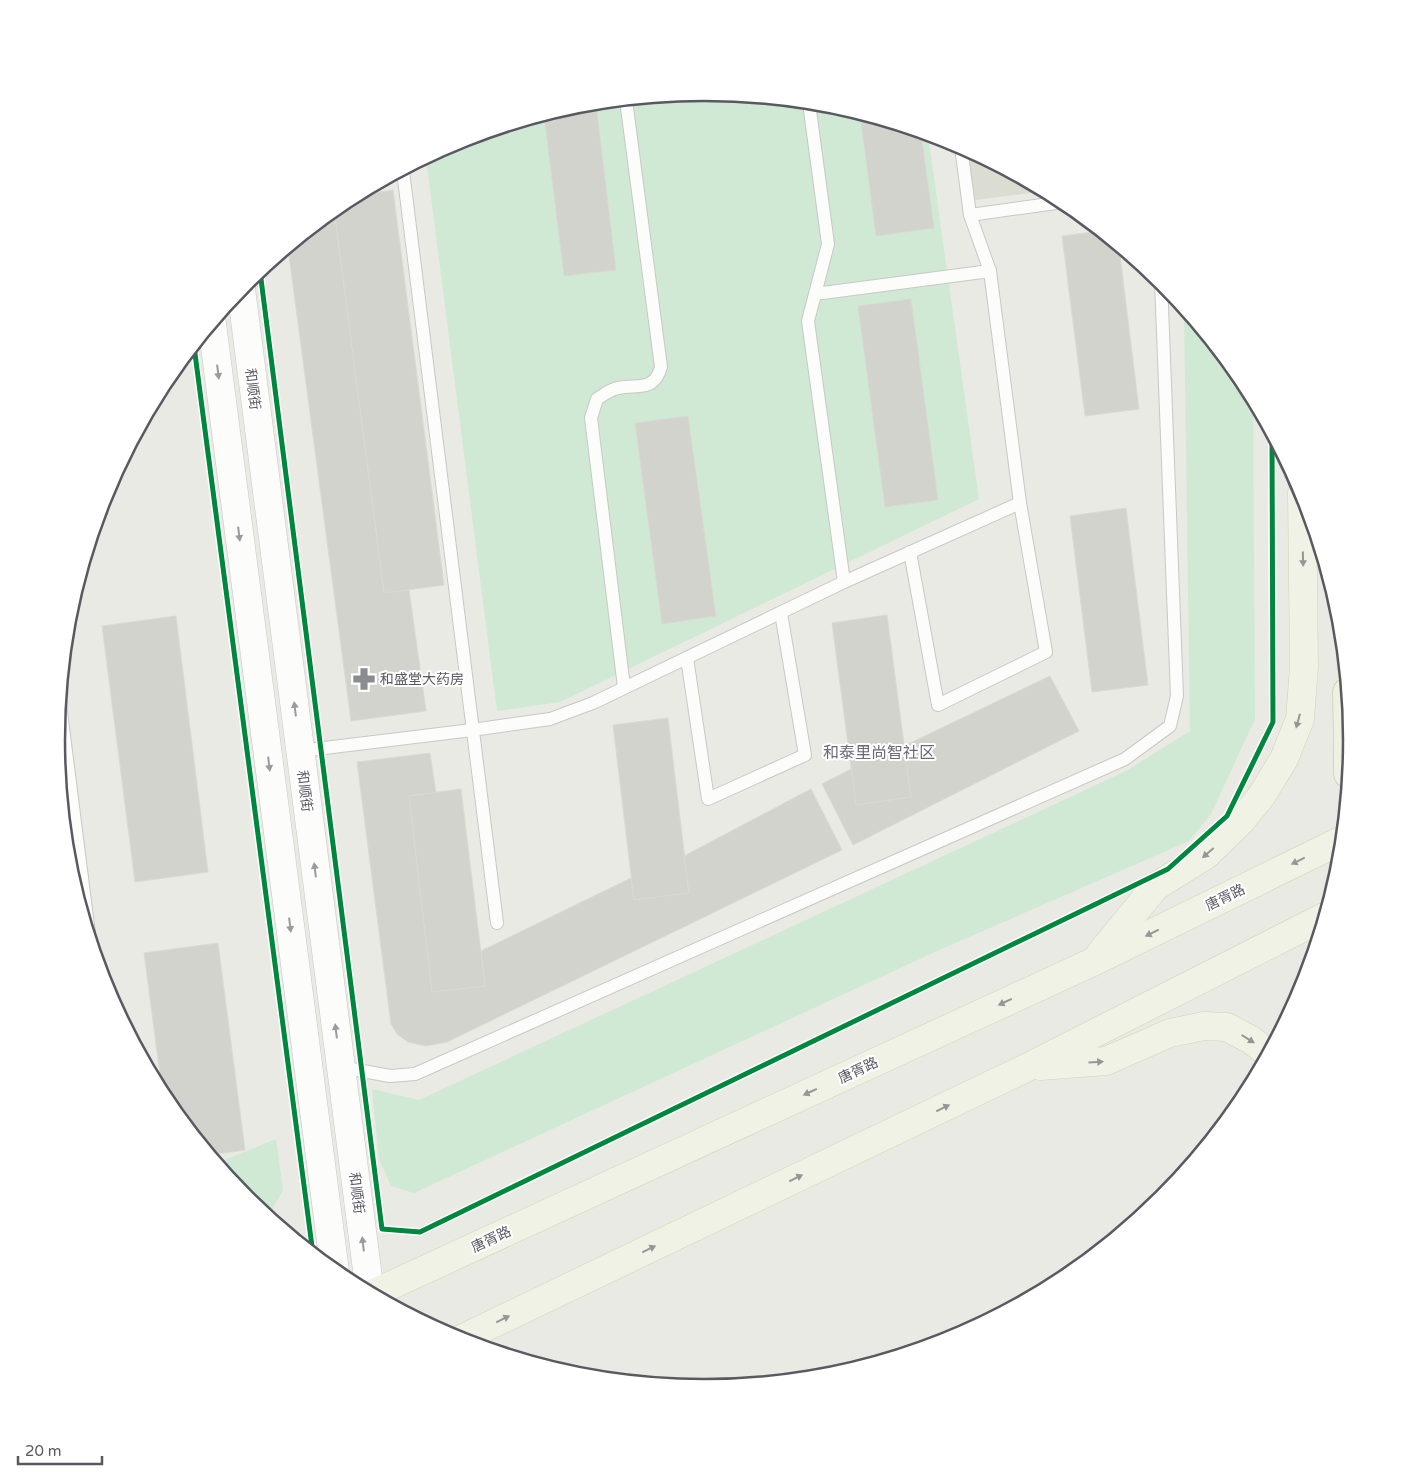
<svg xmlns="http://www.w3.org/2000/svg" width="1408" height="1481" font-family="'Varela Round','Noto Sans SC',sans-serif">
<rect width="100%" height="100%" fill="#e9eae3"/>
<polygon fill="#dbdcd2" points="968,151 1044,191 975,200"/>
<g fill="#cfe9d5">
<polygon points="704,93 831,105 928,135 979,499 560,702 497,711 426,158 456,142 504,134 503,128 578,105"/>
<polygon points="1184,309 1243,381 1253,399 1255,719 1211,814 1189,841 937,951 414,1193 391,1186 379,1159 372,1089 419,1100 1126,771 1190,731"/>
<polygon points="276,1139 283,1190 268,1217 246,1198 217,1163"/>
</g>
<g fill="#d3d3ce" stroke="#d9dad2">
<polygon points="596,103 616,270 564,276 544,115 578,105"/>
<polygon points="860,114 921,133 934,228 876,236"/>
<polygon points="393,190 444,585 384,593 334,210 344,202 358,195"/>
<polygon points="334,210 384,593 409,590 426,711 351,721 288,248"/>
<polygon points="1100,231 1119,247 1139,409 1085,416 1062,236"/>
<polygon points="911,299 938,500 885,507 858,306"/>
<polygon points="688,416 716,616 662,624 635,423"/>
<polygon points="1126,508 1148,685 1092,692 1070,516"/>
<polygon points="887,615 911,797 856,805 832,623"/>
<polygon points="176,616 208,872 135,882 102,626"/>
<polygon points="1050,676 1079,731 853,845 822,784 851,769 856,805 911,797 904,746"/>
<polygon points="668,718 689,893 634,900 613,725"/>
<polygon points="430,753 436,793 409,796 432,992 485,986 481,951 631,878 634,900 689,893 684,856 811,789 842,850 447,1042 426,1046 408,1042 397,1034 391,1024 357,762"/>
<polygon points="461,789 485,986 432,992 409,796"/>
<polygon points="218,943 245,1150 210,1155 163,1097 144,953"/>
</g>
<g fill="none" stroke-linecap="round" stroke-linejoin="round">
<defs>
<g id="service">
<polyline points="809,103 828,244 808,321 844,582"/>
<polyline points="403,171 497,923"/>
<polyline points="970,215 1063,202"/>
<polyline points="815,294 990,271"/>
<polyline points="910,552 938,705 1046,652 1020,503 990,271 970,215 961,147"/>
<polyline points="687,658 708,799 805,755 781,613"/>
<path d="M 624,687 L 591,418 L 597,399 C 603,395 611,389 618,388 C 639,384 654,392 661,367 L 626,100"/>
<polyline points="60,704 89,933"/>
<polyline points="300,751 472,730 550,719 593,703 844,582 1020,503"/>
<polyline points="341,1067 390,1076 415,1074 1125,759 1170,726 1177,696 1161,281"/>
</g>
<g id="tertiary">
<polyline points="241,289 370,1293"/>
<polyline points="212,324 335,1272"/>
</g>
<g id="primary">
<polyline points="1100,954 1155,887 1206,855 1241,821 1262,795 1284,759 1300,719 1304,667 1302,493"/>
<polyline points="1041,1066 1106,1061 1170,1033 1204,1026 1227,1027 1251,1040 1268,1053"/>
<polyline points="372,1294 1095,961 1342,840"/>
<polyline points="459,1340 1030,1066 1324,917"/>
</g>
<polyline id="trunk" points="1347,692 1348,774"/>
</defs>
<use href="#service" stroke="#c8c8c7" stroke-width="14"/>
<use href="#tertiary" stroke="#c8c8c7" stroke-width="29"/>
<use href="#primary" stroke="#d1d5ae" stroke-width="29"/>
<use href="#trunk" stroke="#bfc190" stroke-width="29"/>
<use href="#service" stroke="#fcfcfb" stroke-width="12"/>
<use href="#tertiary" stroke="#fcfcfb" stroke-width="28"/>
<use href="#primary" stroke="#f0f2e6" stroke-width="28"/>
<use href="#trunk" stroke="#eef0e2" stroke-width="28"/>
<defs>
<g id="cycleway">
<polyline points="260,271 382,1229 420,1232 1168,869 1227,816 1273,722 1272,435"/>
<polyline points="194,346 313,1254"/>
</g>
</defs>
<use href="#cycleway" stroke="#fff" stroke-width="8"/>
<use href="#cycleway" stroke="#00873e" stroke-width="5"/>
</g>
<defs><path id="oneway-solid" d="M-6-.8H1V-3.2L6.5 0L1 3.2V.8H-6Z" transform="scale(1.25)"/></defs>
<g fill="#9a9a9f">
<use href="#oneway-solid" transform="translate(218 372) rotate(83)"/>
<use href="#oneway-solid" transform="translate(239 534) rotate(83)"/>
<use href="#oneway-solid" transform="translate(295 709) rotate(-97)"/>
<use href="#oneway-solid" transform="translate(269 764) rotate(83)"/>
<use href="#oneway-solid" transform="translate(315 870) rotate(-97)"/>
<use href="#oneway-solid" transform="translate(290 925) rotate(83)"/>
<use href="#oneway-solid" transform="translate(336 1031) rotate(-97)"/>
<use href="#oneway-solid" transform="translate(363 1244) rotate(-97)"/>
</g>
<g fill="#959697">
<use href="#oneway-solid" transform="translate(1303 559) rotate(89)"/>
<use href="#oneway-solid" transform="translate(1298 721) rotate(105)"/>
<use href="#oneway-solid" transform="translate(1208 853) rotate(139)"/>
<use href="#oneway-solid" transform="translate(1298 861) rotate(154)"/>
<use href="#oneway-solid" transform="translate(1152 933) rotate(154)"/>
<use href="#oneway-solid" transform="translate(1005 1002) rotate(155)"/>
<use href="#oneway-solid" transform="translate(1248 1039) rotate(32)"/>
<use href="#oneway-solid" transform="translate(1096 1062) rotate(-4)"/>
<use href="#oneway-solid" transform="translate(810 1092) rotate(155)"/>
<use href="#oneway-solid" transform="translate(943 1108) rotate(-26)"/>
<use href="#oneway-solid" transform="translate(796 1178) rotate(-26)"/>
<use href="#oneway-solid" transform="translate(649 1249) rotate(-26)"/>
<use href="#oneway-solid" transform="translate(503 1319) rotate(-26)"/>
</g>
<defs>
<symbol id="pharmacy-bare" viewBox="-9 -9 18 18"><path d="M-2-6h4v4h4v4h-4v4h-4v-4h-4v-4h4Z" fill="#8b8c8f" stroke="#fff" stroke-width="2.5" paint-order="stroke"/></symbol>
</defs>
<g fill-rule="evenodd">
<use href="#pharmacy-bare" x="348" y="663" width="32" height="32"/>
</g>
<g text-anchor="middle" stroke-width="4" stroke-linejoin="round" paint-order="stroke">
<g font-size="14" fill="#595962" stroke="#fff">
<text transform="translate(253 389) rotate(83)" y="5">和顺街</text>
<text transform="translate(305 791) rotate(83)" y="5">和顺街</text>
<text transform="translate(1225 897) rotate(-26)" y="5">唐胥路</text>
<text transform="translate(858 1070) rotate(-25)" y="5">唐胥路</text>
<text transform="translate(357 1193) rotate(83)" y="5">和顺街</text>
<text transform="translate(491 1239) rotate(-25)" y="5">唐胥路</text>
</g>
<g font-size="14" fill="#595962" stroke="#fff" text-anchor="start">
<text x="380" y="684">和盛堂大药房</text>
</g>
<g font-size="16" fill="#6a6b75" stroke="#fff">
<text x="879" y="758">和泰里尚智社区</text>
</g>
</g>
<path d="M0 0H1408V1481H0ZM65 740a639 639 0 1 1 1278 0a639 639 0 1 1-1278 0Z" fill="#fff" fill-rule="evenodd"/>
<path fill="none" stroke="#595962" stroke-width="2.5" d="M65 740a639 639 0 1 1 1278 0a639 639 0 1 1-1278 0Z"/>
<path d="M18 1456v8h84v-8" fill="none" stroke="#595962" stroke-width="2.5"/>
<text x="25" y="1456" font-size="15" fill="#595962" stroke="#ffffff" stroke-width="4" paint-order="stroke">20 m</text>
</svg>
